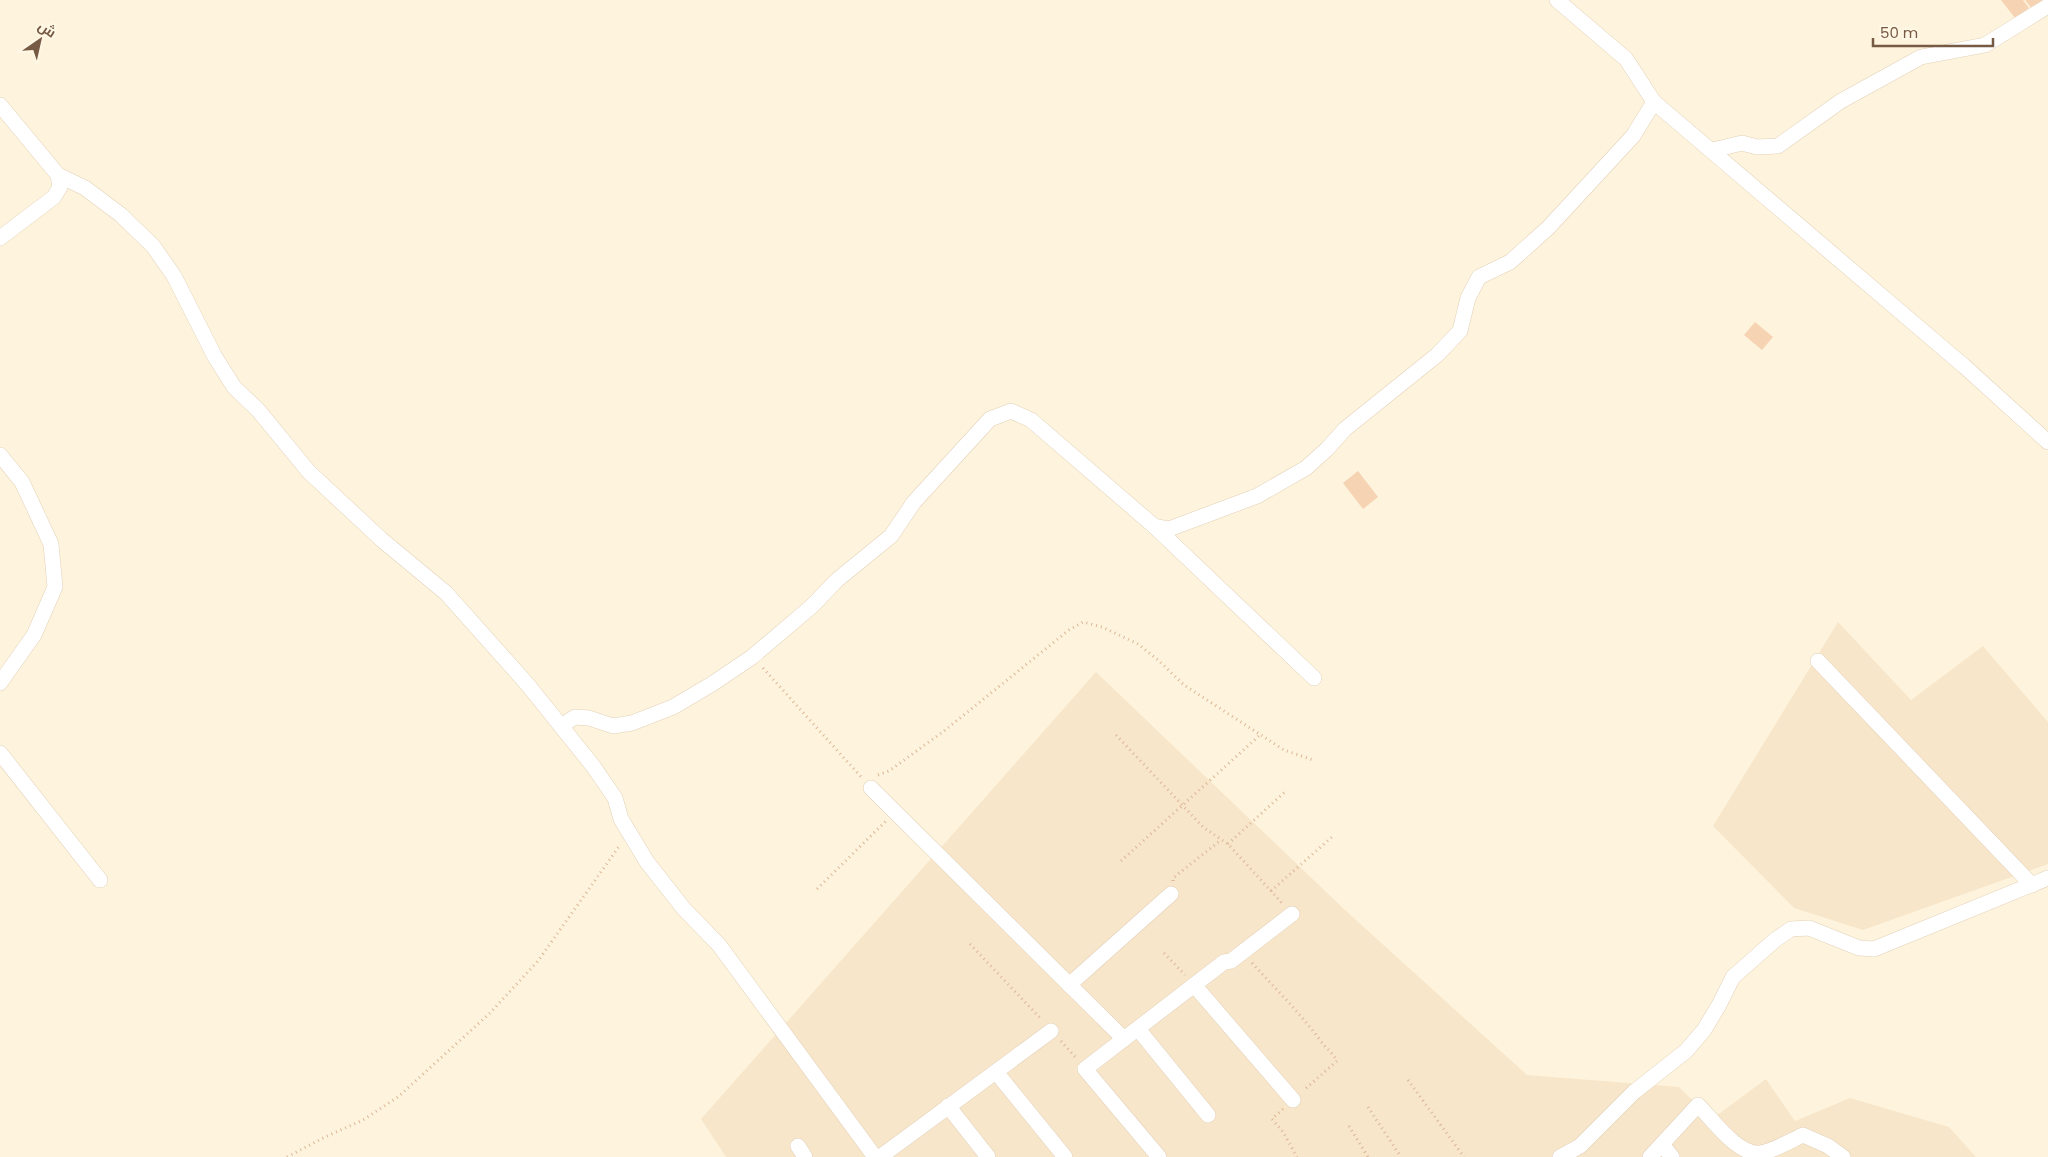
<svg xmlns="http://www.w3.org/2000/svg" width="2048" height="1157" font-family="Poppins,Cairo,sans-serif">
<rect width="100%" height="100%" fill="#fef4dd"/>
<g fill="#f7e6ca">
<polygon points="1838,622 1911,700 1983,646 2048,722 2048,864 1863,930 1794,908 1713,826"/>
<polygon points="1096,672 1345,910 1527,1075 1679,1087 1712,1119 1766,1079 1795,1121 1850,1098 1949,1127 1976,1157 726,1157 701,1119"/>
</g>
<g fill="#f6d3b2">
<polygon points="2001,0 2023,0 2029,8 2015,18"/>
<polygon points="2025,0 2043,0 2032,9"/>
<polygon points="1755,322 1773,337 1762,350 1744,335"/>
<polygon points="1358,471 1378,497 1363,509 1343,483"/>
</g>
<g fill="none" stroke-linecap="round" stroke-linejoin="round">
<defs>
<g id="minor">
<polyline points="1557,0 1626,59 1654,102 1964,366 2048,442"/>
<polyline points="0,105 58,175 60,187 54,197 0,238"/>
<polyline points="1713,150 1742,143 1757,147 1778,146 1841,101 1921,57 1985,45 2048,6"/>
<polyline points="58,175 85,188 121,215 153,246 174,276 215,357 234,387 258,410 309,472 382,540 446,593 528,685 593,766 615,798 621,819 647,862 684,909 719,945 875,1157"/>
<polyline points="0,455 22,482 51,544 55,587 34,635 0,683"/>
<polyline points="1154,526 1314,678"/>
<polyline points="1818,661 2032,885"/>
<polyline points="561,726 575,717 589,718 613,726 632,723 673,707 712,684 752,657 812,606 837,580 891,536 914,502 990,419 1011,411 1031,420 1154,526 1169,529 1257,496 1306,468 1327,449 1345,429 1437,355 1460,331 1468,298 1479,277 1510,262 1548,228 1633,136 1654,102"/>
<polyline points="0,753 100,880"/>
<polyline points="871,788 1124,1039"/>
<polyline points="1069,985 1171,894"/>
<polyline points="1194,985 1293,1100"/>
<polyline points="1138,1029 1208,1115"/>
<polyline points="996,1072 1065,1157"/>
<polyline points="948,1106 988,1157"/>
<polyline points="1662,1144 1672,1157"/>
<polyline points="798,1146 805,1157"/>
<polyline points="880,1157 1051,1031"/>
<polyline points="1159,1157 1085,1069 1224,962 1231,961 1292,914"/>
<polyline points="1560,1157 1580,1146 1634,1092 1686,1051 1704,1030 1719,1005 1733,977 1775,940 1791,929 1809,928 1859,948 1874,949 2048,878"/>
<path d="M 1650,1157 L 1698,1105 C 1713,1120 1738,1156 1761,1153 C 1773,1151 1792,1140 1803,1135 L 1828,1146 L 1843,1157"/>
</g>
</defs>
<use href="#minor" stroke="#e3d0b8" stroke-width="16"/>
<g stroke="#dbb696" stroke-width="3" stroke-dasharray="1 4" stroke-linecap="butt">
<polyline points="763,668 862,778"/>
<polyline points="1116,735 1203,827 1228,844 1282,903"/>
<polyline points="878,775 889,771 944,731 1069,630 1083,622 1102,627 1138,644 1158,660 1184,685 1284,750 1313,760"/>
<polyline points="1228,844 1287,790"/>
<polyline points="1121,861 1260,735"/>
<polyline points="1173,881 1173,878 1221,840"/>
<polyline points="817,889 886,821"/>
<polyline points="1271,891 1333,836"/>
<polyline points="970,944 1042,1020"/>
<polyline points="1164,953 1185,975"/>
<path d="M 1252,963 C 1275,988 1299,1012 1320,1040 C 1326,1049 1331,1050 1337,1061 L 1304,1090"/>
<polyline points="1061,1041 1077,1059"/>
<polyline points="1408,1080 1464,1157"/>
<polyline points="1368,1107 1401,1157"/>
<polyline points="1283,1109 1272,1119 1283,1132 1297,1157"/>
<polyline points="1349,1126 1368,1157"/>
<polyline points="287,1157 325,1137 363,1120 398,1097 490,1013 538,961 620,845"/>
</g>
<use href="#minor" stroke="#fff" stroke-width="15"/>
</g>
<g transform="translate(40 40) rotate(34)" stroke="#fff7e5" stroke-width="4" paint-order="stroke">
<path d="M0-4L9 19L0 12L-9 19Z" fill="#765a43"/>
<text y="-8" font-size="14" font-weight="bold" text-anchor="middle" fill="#765a43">ش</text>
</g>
<path d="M1873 38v8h120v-8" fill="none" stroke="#765a43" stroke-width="2.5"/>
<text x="1880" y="38" font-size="15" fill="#765a43" stroke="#fff7e5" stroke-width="4" paint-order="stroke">50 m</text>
</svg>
